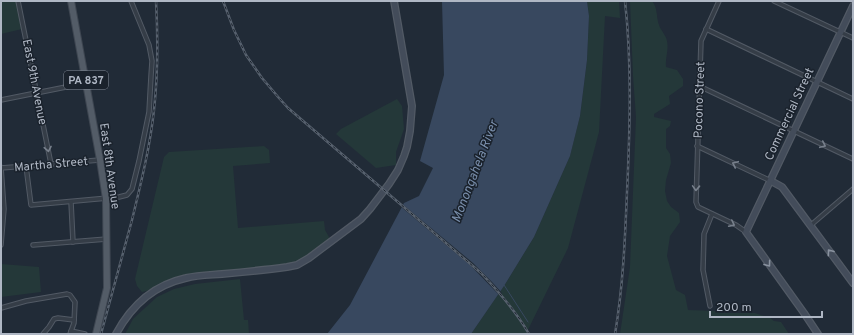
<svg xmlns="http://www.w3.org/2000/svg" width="854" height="335" font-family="Overpass,sans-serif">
<rect width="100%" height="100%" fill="#212b37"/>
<g fill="#243839">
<polygon points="1,1 17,1 22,29 1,34"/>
<polygon points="587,1 619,1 620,18 605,16 599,132 568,248 526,334 471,334 504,286 534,237 570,156 580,116 587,60 589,16"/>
<path d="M 630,1 L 652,1 C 658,8 656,17 659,25 C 661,31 666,35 667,41 C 669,50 665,58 666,67 L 677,70 L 683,79 L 683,86 L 669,96 L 670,104 L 654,114 L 654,117 L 671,121 L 670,126 L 666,129 L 666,148 L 670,154 L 671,163 L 666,180 L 665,191 L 667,201 L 671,207 L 679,213 L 680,222 L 670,236 L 667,256 L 676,290 L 685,295 L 688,310 L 715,311 L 721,313 L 755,313 L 770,318 L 774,321 L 781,322 L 789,334 L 620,334 L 630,267 L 636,117 L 633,76 Z"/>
<polygon points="397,99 402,106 404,129 396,152 396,165 376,168 336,134 341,129"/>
<path d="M 264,146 L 269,150 L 270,163 L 233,166 L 238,228 L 324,221 L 325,230 L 329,237 L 328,241 L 301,261 L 288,265 L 191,274 C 181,276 172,278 163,283 C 155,287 152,290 142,292 L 137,286 L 135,279 L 164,157 L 169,152 Z"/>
<polygon points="1,264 39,267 41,292 1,297"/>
<polygon points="240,279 244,320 248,320 249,334 125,334 133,319 157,297 174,289 195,284"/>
</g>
<polygon fill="#38485f" points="442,1 587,1 589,16 587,60 580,116 570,156 534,237 504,286 471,334 327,334 350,305 404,203 419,196 433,168 420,161 444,75"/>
<polygon fill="#212b37" points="401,203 473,263 492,282 502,293 500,296 471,266 400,206"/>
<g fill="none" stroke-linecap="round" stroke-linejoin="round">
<polyline stroke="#38485f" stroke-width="1" points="504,285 528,322"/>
<defs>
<g id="street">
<polyline points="18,1 51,164"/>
<polyline points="719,1 701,41 696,202 698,207 736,225 746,232"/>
<polyline points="774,1 853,38"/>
<polyline points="706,29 853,99"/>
<polyline points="699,86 853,159"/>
<polyline points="1,100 86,83"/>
<polyline points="697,146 771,181"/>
<polyline points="26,166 31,205 119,197 127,195 132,189 139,161 149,112 151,76 152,61 149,45 131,1"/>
<polyline points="1,167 4,209 1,245"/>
<polyline points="1,168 100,160"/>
<polyline points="71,202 73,242"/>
<polyline points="811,225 853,189"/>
<polyline points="33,245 107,239"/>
<polyline points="710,306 703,270 704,234 712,214"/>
<polyline points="1,308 26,301 67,294 70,295 75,302 74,323 70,334"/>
<polyline points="71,331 85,334"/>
<polyline points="43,334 49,327 54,319 58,318 74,320"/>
</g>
<g id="secondary">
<polyline points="771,181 782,187 853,283"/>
<path d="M 116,334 C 131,306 154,285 186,278 C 198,275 210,275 222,274 C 244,272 265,270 287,267 L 297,265 L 309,258 L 361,219 L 370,209 L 389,184 L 398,170 L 404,156 L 407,147 L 410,131 L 412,106 L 394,1"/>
<polyline points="818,334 804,313 746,232 853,6"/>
</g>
<polyline id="primary" points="71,1 100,160 106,199 107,288 96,334"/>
</defs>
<use href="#street" stroke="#525a65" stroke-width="5.5"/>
<use href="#secondary" stroke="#525a65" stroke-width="8"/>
<use href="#primary" stroke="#3e4651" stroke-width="8"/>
<use href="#street" stroke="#353d47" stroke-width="3.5"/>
<use href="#secondary" stroke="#434c5a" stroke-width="5.5"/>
<use href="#primary" stroke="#535c67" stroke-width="6"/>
<defs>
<g id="rail">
<path d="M 223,1 L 234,30 L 246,55 L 262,78 L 279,98 L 288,108 L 316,132 L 481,273 C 499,292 516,311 529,334"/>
<path d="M 101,334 C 111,296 122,258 132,220 C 141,183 150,147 154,110 C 158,74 158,37 156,1"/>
<path d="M 615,334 C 623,287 625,240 627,192 C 630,128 632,64 625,1"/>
</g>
</defs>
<use href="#rail" stroke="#57616e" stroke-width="2.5"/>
<use href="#rail" stroke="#1a222c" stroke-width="1" stroke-dasharray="3" stroke-linecap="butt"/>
</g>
<defs><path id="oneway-chevron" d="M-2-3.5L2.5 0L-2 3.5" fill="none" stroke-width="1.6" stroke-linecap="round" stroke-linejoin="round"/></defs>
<g stroke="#78808c">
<use href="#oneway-chevron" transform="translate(823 145) rotate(25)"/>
<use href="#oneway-chevron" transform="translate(48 149) rotate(79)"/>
<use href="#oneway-chevron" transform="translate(735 164) rotate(-155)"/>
<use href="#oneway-chevron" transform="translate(696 188) rotate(92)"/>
<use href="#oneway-chevron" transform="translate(732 224) rotate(27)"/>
</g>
<g stroke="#89929f">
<use href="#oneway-chevron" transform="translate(830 252) rotate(-126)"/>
<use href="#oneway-chevron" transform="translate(768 264) rotate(54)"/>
</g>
<g text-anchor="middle" stroke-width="3" stroke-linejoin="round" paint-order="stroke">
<rect fill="#1a222c" stroke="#828a96" stroke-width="1" x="64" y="71" width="44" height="18" rx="3"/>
<g font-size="11" font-weight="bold" fill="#afb7c4">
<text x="86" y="84">PA 837</text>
</g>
<g font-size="12" fill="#afb7c4" stroke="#1a222c">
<text transform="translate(35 82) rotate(79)" y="4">East 9th Avenue</text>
<text transform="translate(699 100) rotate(-88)" y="4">Pocono Street</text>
<text transform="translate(789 114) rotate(-65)" y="4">Commercial Street</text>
<text transform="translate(51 164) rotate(-5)" y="4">Martha Street</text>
<text transform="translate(110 166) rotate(82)" y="4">East 8th Avenue</text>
</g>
<g font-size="13" font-style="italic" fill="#798eab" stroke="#1a222c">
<text transform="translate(474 171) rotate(-69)" y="5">Monongahela River</text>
</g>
</g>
<rect width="854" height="335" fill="none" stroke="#afb7c4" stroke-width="4"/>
<path d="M710 311v6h112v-6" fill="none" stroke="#afb7c4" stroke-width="2"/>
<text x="716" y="311" font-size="12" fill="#afb7c4" stroke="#1a222c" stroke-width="3" paint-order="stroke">200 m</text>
</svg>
